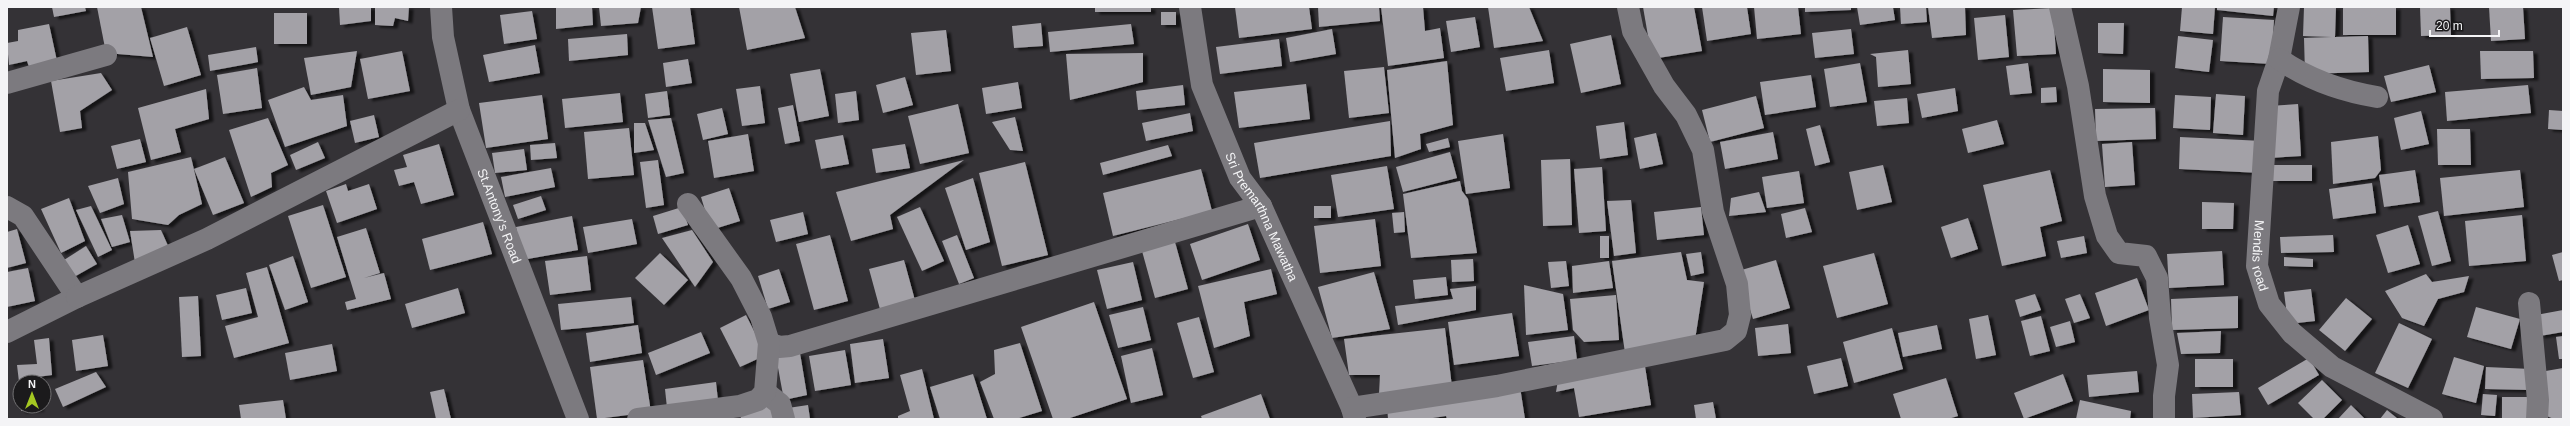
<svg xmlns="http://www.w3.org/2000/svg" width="2570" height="426" font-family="Helvetica,sans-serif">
<defs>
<filter id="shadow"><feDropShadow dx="4.5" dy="2.5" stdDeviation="1" flood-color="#0009"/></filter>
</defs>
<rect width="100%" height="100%" fill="#343236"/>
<g fill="#a3a1a7" filter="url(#shadow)">
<polygon points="52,7 85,7 86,11 54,17"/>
<polygon points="97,7 141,7 153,57 106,53"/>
<polygon points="339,7 371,7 371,21 340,25"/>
<polygon points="375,7 409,7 408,21 395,18 393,26 375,25"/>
<polygon points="556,7 592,7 593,25 556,29"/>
<polygon points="599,7 641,7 638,23 601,26"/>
<polygon points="652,7 690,7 695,44 658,49"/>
<polygon points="739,7 795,7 805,38 747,50"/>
<rect x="1095" y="7" width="56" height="5"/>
<polygon points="1235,7 1309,7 1312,29 1239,38"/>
<polygon points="1318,7 1379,7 1380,21 1319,27"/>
<polygon points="1381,7 1423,7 1425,31 1440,28 1444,58 1388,66"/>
<polygon points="1488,7 1529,7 1543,41 1494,48"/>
<polygon points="1643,7 1694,7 1702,51 1652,59"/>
<polygon points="1702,7 1747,7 1751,34 1707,41"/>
<polygon points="1754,7 1798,7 1801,34 1757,39"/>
<polygon points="1805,7 1851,7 1851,10 1805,12"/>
<polygon points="1857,7 1893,7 1895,20 1860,25"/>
<polygon points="1900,7 1926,7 1927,22 1901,24"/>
<polygon points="1928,7 1965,7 1966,35 1932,38"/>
<polygon points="2182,7 2215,7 2213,34 2180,31"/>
<polygon points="2217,7 2274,7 2273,16 2217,10"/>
<polygon points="2304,7 2336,7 2335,37 2368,36 2369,72 2305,74 2304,38 2332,37 2303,36"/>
<rect x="2343" y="7" width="53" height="28"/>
<polygon points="2420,7 2450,7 2451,35 2421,36"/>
<polygon points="2489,7 2523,7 2525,39 2491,41"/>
<polygon points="2053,8 2056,54 2017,56 2013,10"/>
<polygon points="532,11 537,39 504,44 500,15"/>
<rect x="1161" y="12" width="15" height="13"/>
<rect x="274" y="13" width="33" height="31"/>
<polygon points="2005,15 2009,57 1978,60 1974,18"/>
<polygon points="1475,17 1480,47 1451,52 1446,21"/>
<polygon points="2223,17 2274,20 2271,64 2220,61"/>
<polygon points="1041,23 1043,46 1014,48 1012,26"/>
<polygon points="2098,23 2124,23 2123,54 2098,53"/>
<polygon points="49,24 57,61 29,67 27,61 9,65 7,43 18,41 18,30"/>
<polygon points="1131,24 1134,44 1050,52 1048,32"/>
<polygon points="187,27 201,75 164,86 150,38"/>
<polygon points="1332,29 1336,54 1290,62 1286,38"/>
<polygon points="1851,29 1854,54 1815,58 1812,33"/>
<polygon points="946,30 951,71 916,75 911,33"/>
<polygon points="627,34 628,55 569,61 568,39"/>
<polygon points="1611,35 1621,84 1581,93 1570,44"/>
<polygon points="2178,36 2213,40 2209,72 2175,68"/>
<polygon points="1279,39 1282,66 1220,74 1216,47"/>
<polygon points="535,45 540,73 489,82 483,55"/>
<polygon points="256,47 258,62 210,71 208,55"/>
<polygon points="1549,50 1554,83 1506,91 1500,58"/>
<polygon points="1908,50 1911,84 1878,87 1876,57 1870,54"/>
<polygon points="357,51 351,87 311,95 304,58"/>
<polygon points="402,51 410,91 368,99 360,59"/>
<polygon points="2480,51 2533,51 2534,78 2481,79"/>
<polygon points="1143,53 1143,82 1070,100 1066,54"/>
<polygon points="688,59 692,83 666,87 663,63"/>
<polygon points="1447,61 1453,125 1420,134 1421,149 1395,158 1387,70"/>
<polygon points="1860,63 1867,102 1830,107 1824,69"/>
<polygon points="2028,63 2032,93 2010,95 2006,66"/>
<polygon points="2429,65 2436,92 2391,102 2384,76"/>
<polygon points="1384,67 1389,113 1349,118 1344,71"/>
<polygon points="257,68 262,108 223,114 217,75"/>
<polygon points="820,69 829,116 799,122 790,74"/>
<polygon points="2103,69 2150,70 2150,103 2103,102"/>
<polygon points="101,73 112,90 80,111 82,128 60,132 51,81"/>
<polygon points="1811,75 1816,107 1765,115 1760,82"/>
<polygon points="905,77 913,105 883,113 876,85"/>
<polygon points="1018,82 1022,108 986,114 982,88"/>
<polygon points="1306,84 1310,119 1239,128 1234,92"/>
<polygon points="1183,85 1185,105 1138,110 1136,91"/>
<polygon points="2528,85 2531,113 2447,121 2445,92"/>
<polygon points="760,86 765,123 742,126 736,89"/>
<polygon points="304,87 311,100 343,95 347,126 285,147 268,100"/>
<polygon points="2056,87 2057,102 2041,103 2041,88"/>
<polygon points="1955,88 1958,111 1922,118 1917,94"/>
<polygon points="206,89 209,119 175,129 181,152 151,160 138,108"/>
<polygon points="667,91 670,115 648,118 645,94"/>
<polygon points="856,91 859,120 838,123 835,94"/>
<polygon points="620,93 623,122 565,128 562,99"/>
<polygon points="2216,94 2245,96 2243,135 2213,133"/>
<polygon points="542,95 548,139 486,148 479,103"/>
<polygon points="2175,95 2211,97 2210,130 2173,128"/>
<polygon points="1756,96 1764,128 1710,142 1702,110"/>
<polygon points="1907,98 1909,123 1877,126 1874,101"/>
<polygon points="958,104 969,153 920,164 908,116"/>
<polygon points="2298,104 2301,156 2271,158 2269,106"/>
<polygon points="793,105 800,141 785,144 778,108"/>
<polygon points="722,108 728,134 703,140 697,114"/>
<polygon points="2155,108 2156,139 2096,141 2095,109"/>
<polygon points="2549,110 2563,111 2563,130 2548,129"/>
<polygon points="2421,111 2429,144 2401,150 2394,118"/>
<polygon points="1190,113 1193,131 1146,141 1142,123"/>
<polygon points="374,115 379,137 355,143 350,121"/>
<polygon points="1015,117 1023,151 1010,150 992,122"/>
<polygon points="268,118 288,165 271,173 272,187 251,197 229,130"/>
<polygon points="671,118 684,173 666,177 648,120"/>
<polygon points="1997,120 2004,144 1968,153 1962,129"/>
<polygon points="1390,121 1391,156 1260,178 1254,143"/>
<polygon points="1624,122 1628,155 1600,159 1596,126"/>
<polygon points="634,123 645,123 654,150 634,153"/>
<polygon points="1820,125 1830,162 1815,166 1806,129"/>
<polygon points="629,128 634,175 588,179 584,132"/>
<polygon points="2437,129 2470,129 2471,165 2438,165"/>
<polygon points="1773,132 1778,159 1725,169 1720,142"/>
<polygon points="1656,133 1663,164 1640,169 1634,138"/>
<polygon points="748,134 754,171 714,178 708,141"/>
<polygon points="1503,134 1510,188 1466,194 1458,141"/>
<polygon points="843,135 849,164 821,169 815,140"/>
<polygon points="2378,136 2381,170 2375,178 2333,184 2331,142"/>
<polygon points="2180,137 2263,141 2261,173 2179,169"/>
<polygon points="1448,138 1450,147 1429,152 1426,144"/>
<polygon points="140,139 146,162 117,169 111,146"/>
<polygon points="318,142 325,158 296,170 290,155"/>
<polygon points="2132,142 2135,185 2105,187 2102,144"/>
<polygon points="555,143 557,158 531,160 530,145"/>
<polygon points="439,144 454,195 421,204 414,182 399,186 394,170 407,167 403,155"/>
<polygon points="905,144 910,168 876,173 872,149"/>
<polygon points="1168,145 1172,156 1103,175 1100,163"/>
<polygon points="524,149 527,170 495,173 492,153"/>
<polygon points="1450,152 1457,178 1403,192 1396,167"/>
<polygon points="191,157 202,204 179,215 168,225 132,219 128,172"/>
<polygon points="225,157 244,203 213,215 194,169"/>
<polygon points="1570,159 1572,225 1543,226 1541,160"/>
<polygon points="658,160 664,205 646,208 640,162"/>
<polygon points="964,160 890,215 893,229 851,241 836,192"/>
<polygon points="1025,162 1048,255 1002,266 979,173"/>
<polygon points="1883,165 1892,202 1857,210 1849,172"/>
<rect x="2273" y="165" width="39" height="16"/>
<polygon points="1387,166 1394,209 1338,217 1331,175"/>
<polygon points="1602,167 1606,231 1579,233 1574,169"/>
<polygon points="551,168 555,187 505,197 501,177"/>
<polygon points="1201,169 1212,211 1113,236 1103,193"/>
<polygon points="2050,170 2062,221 2040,227 2046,256 2002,266 1983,185"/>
<polygon points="2415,170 2420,202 2384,207 2379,175"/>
<polygon points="2520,170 2524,207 2444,216 2440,178"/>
<polygon points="1799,171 1804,203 1767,208 1762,177"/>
<polygon points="118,178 124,204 100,213 88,186"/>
<polygon points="973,178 990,242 966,250 945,188"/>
<polygon points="1460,181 1462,191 1468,199 1477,253 1411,258 1403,194"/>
<polygon points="2372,183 2376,213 2333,219 2329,189"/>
<polygon points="346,184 348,191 369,184 377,209 337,223 326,191"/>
<polygon points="729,188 740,221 711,230 701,197"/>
<polygon points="1759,192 1766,212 1729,216 1731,198"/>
<polygon points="541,196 546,210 518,219 513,205"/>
<polygon points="69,198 85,241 61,253 41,209"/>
<polygon points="1631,200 1636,253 1614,256 1607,201"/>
<polygon points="2202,202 2234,203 2233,229 2202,229"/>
<polygon points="323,205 346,277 311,288 288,216"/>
<polygon points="91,206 112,250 98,257 76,210"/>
<rect x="1314" y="206" width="17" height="12"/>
<polygon points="682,207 688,225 658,234 653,216"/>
<polygon points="920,207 944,261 922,271 897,217"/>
<polygon points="1701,207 1704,235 1657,240 1654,212"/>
<polygon points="1805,208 1812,232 1786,238 1781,214"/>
<polygon points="2438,211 2451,261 2432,266 2418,216"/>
<polygon points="803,212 808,234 776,242 770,220"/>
<polygon points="1404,212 1405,232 1394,233 1392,213"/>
<polygon points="122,215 130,242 112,247 101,219"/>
<polygon points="2522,215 2526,261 2469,266 2465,221"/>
<polygon points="572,216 578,250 522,260 516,227"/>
<polygon points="1968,218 1978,249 1951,258 1941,227"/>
<polygon points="632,219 637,244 588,253 583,227"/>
<polygon points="1375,219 1381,266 1320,273 1314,226"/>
<polygon points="483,222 492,254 430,270 422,239"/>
<polygon points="1248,224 1260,260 1202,280 1190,244"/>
<polygon points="2408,225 2420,264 2388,273 2376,235"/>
<polygon points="366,228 380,273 364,278 384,273 391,299 347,310 345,302 356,299 337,237"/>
<polygon points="17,229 26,263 7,268 7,232"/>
<polygon points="161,230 169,248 135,263 130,231"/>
<polygon points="692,230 713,262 695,287 662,238"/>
<polygon points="830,235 848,301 814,310 796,244"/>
<polygon points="957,235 974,278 959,284 942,241"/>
<polygon points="2333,235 2334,252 2281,253 2280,237"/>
<rect x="1600" y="236" width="9" height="22"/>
<polygon points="2084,236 2087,253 2061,258 2057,241"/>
<polygon points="1175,242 1188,289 1155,298 1142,251"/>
<polygon points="86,246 97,264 74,277 64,260"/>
<polygon points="2222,251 2224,285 2169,288 2167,254"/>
<polygon points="1681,252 1687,280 1704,282 1695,340 1625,353 1612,261"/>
<polygon points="1701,252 1704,273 1691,276 1686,254"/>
<polygon points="2563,252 2563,280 2559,281 2552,255"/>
<polygon points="660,253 688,280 664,305 635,278"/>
<polygon points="1874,253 1888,304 1837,318 1823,266"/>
<polygon points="293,256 308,302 285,310 269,265"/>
<polygon points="587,256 591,290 550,295 545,261"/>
<polygon points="2284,257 2313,259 2313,267 2284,266"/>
<polygon points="1473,259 1474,281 1452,282 1451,260"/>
<polygon points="904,260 916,304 881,313 869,269"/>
<polygon points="1776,260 1790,308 1753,319 1738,271"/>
<polygon points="1566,261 1569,286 1551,288 1548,262"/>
<polygon points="1609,261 1613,288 1573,293 1572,266"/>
<polygon points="1133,262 1142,300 1107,309 1097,270"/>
<polygon points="267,267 289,343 234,358 225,326 258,317 246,273"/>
<polygon points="28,268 35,301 7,307 7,272"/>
<polygon points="779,269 790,302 768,309 758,276"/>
<polygon points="1271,269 1277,294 1244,302 1250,336 1214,348 1198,286"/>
<polygon points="1374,272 1390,329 1332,338 1318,287"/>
<polygon points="2426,274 2432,282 2469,276 2464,292 2438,299 2424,326 2402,318 2385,291"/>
<polygon points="1446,277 1448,295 1415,299 1413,280"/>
<polygon points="2137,278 2149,310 2106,326 2095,293"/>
<polygon points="1524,285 1563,294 1568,330 1526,335"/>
<polygon points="1476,286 1476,310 1398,325 1395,306 1453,299 1450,289"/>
<polygon points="246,288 252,313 222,320 216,295"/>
<polygon points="458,288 465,313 412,328 405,304"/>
<polygon points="2311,289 2315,321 2288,324 2284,292"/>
<polygon points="2035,294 2041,310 2020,317 2015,300"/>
<polygon points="2080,294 2090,318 2074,323 2065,299"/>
<polygon points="1616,295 1619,340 1584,342 1573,330 1570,299"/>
<polygon points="198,296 201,356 182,357 179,297"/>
<polygon points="2238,296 2238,328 2172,330 2171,299"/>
<polygon points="631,297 634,323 561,330 558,304"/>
<polygon points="2346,298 2372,319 2345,351 2319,330"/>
<polygon points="1094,302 1127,399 1067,419 1053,419 1021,327"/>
<polygon points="1143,307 1151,340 1118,348 1109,315"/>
<polygon points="2476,307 2520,319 2511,349 2467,337"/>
<polygon points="2563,310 2563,332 2540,336 2536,315"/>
<polygon points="1512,313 1519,356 1454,365 1448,322"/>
<polygon points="746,315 766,355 740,367 720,328"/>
<polygon points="1988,315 1996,355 1976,359 1969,319"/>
<polygon points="2041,316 2050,351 2030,356 2021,321"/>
<polygon points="1199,317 1214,372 1193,378 1177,323"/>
<polygon points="2070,321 2075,342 2056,347 2050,327"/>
<polygon points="2399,323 2432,339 2408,388 2375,373"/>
<polygon points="1788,324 1791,353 1758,356 1755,328"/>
<polygon points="638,325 642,353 590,362 586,333"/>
<polygon points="1937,325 1942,349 1903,357 1898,333"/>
<polygon points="1445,328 1452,387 1379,394 1380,375 1349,375 1344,339"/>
<polygon points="1892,328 1903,369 1854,383 1843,342"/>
<polygon points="2221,331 2220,353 2181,354 2177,333"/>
<polygon points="701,332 710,353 656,375 648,353"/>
<polygon points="103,335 108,366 76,371 72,340"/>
<polygon points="1574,336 1577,360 1532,366 1528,342"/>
<polygon points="2563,336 2563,359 2559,359 2556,337"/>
<polygon points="49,338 52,375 37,377 37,382 19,382 17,365 37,364 34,340"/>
<polygon points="883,339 889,378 855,383 850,344"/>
<polygon points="1020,343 1042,411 1016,419 994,419 980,382 995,374 994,350"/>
<polygon points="332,344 337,371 290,380 285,353"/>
<polygon points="1152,348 1163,395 1131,403 1121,356"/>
<polygon points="845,350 851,385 815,391 809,356"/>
<polygon points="800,353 807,395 784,400 776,357"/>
<polygon points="2454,357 2484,366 2476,403 2442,394"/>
<polygon points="1841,358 1848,386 1814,394 1807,366"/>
<polygon points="2309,358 2319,375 2268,405 2258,388"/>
<rect x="2195" y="359" width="38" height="28"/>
<polygon points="643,360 651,412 597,419 590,367"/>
<polygon points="1645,366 1651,405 1579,417 1574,388 1556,392 1558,380"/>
<polygon points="2486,367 2531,369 2530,390 2485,389"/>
<polygon points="2563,368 2563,419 2554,419 2544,415 2540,372"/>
<polygon points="922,369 934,419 898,419 898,416 910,411 900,375"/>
<polygon points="2137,371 2139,392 2089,397 2087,375"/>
<polygon points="96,372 106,387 63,407 55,389"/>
<polygon points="973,374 987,419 940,419 930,387"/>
<polygon points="2063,374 2073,401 2024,419 2014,393"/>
<polygon points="1946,378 1958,416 1948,419 1901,419 1893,394"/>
<polygon points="2322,380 2342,400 2323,419 2314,419 2298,403"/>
<polygon points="716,382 718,401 667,408 665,389"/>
<polygon points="1520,387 1525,419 1447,419 1446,416 1426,419 1388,419 1387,406"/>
<polygon points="444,389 451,419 436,419 430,392"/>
<polygon points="2239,392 2241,415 2193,418 2192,394"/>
<polygon points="1261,394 1270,419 1202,419 1201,416"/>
<polygon points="2483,394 2497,395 2495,416 2481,415"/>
<rect x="2502" y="397" width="26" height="22"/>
<polygon points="283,400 286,419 241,419 239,405"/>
<polygon points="2080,400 2131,411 2130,419 2076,419"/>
<polygon points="1713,402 1716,419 1696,419 1694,405"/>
<polygon points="776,405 780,419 741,419 740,412"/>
<polygon points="808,405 810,419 790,419 788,408"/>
<polygon points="2351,405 2365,419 2338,419"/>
<polygon points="21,406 39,406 40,409 21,411"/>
<polygon points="2387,410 2398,419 2380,419"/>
</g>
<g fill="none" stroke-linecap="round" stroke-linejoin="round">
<g stroke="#7c7a7f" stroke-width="22">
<path id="s1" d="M 441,7 L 443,37 L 459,110 L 578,419"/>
<path id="s2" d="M 1190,7 L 1202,85 L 1240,178 L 1261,206 L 1352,408 L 1355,419"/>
<polyline points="2060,7 2078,86 2095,196 2107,236 2119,253 2146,256 2157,278 2160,318 2168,365 2164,396 2164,419"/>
<path id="s3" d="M 2289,7 L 2279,59 L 2268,91 L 2257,266 L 2269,304 L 2292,333 L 2332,367 L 2432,419"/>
<path d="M 2279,59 C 2309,80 2341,91 2377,97"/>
<polyline points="7,83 106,55"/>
<polyline points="7,207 23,216 77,297 7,332"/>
<polyline points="77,297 207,239 459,110"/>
<polyline points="2529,303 2538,400 2537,419"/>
<polyline points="769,343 779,347 790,346 1261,206"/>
<polyline points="765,392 780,404 784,419"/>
<polyline points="1352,408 1497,386 1725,340 1736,331 1740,315 1737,284 1713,212 1703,150 1686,115 1664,86 1633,31 1628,7"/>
<polyline points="638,419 740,406 758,400 765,392 769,343 761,317 741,278 688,204"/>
</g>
</g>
<g text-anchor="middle" stroke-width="4" stroke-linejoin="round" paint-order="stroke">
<g font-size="13" fill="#f4f4f6" stroke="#1b1a1c">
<text dy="5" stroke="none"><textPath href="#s1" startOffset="218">St.Antony's Road</textPath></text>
<text dy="5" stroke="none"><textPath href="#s2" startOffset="224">Sri Premarthna Mawatha</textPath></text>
<text dy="5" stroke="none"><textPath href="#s3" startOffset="252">Mendis road</textPath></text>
</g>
</g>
<rect width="2570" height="426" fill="none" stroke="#f4f4f6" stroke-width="16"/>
<g transform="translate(32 394)"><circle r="19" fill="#1b1a1c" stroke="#727173"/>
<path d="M0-3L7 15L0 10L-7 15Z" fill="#a5c822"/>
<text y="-6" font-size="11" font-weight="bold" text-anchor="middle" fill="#f4f4f6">N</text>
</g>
<path d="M2430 30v6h69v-6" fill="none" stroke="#f4f4f6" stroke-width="2"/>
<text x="2436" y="30" font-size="12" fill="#f4f4f6" stroke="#1b1a1c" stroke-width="3" paint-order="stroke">20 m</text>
</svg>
